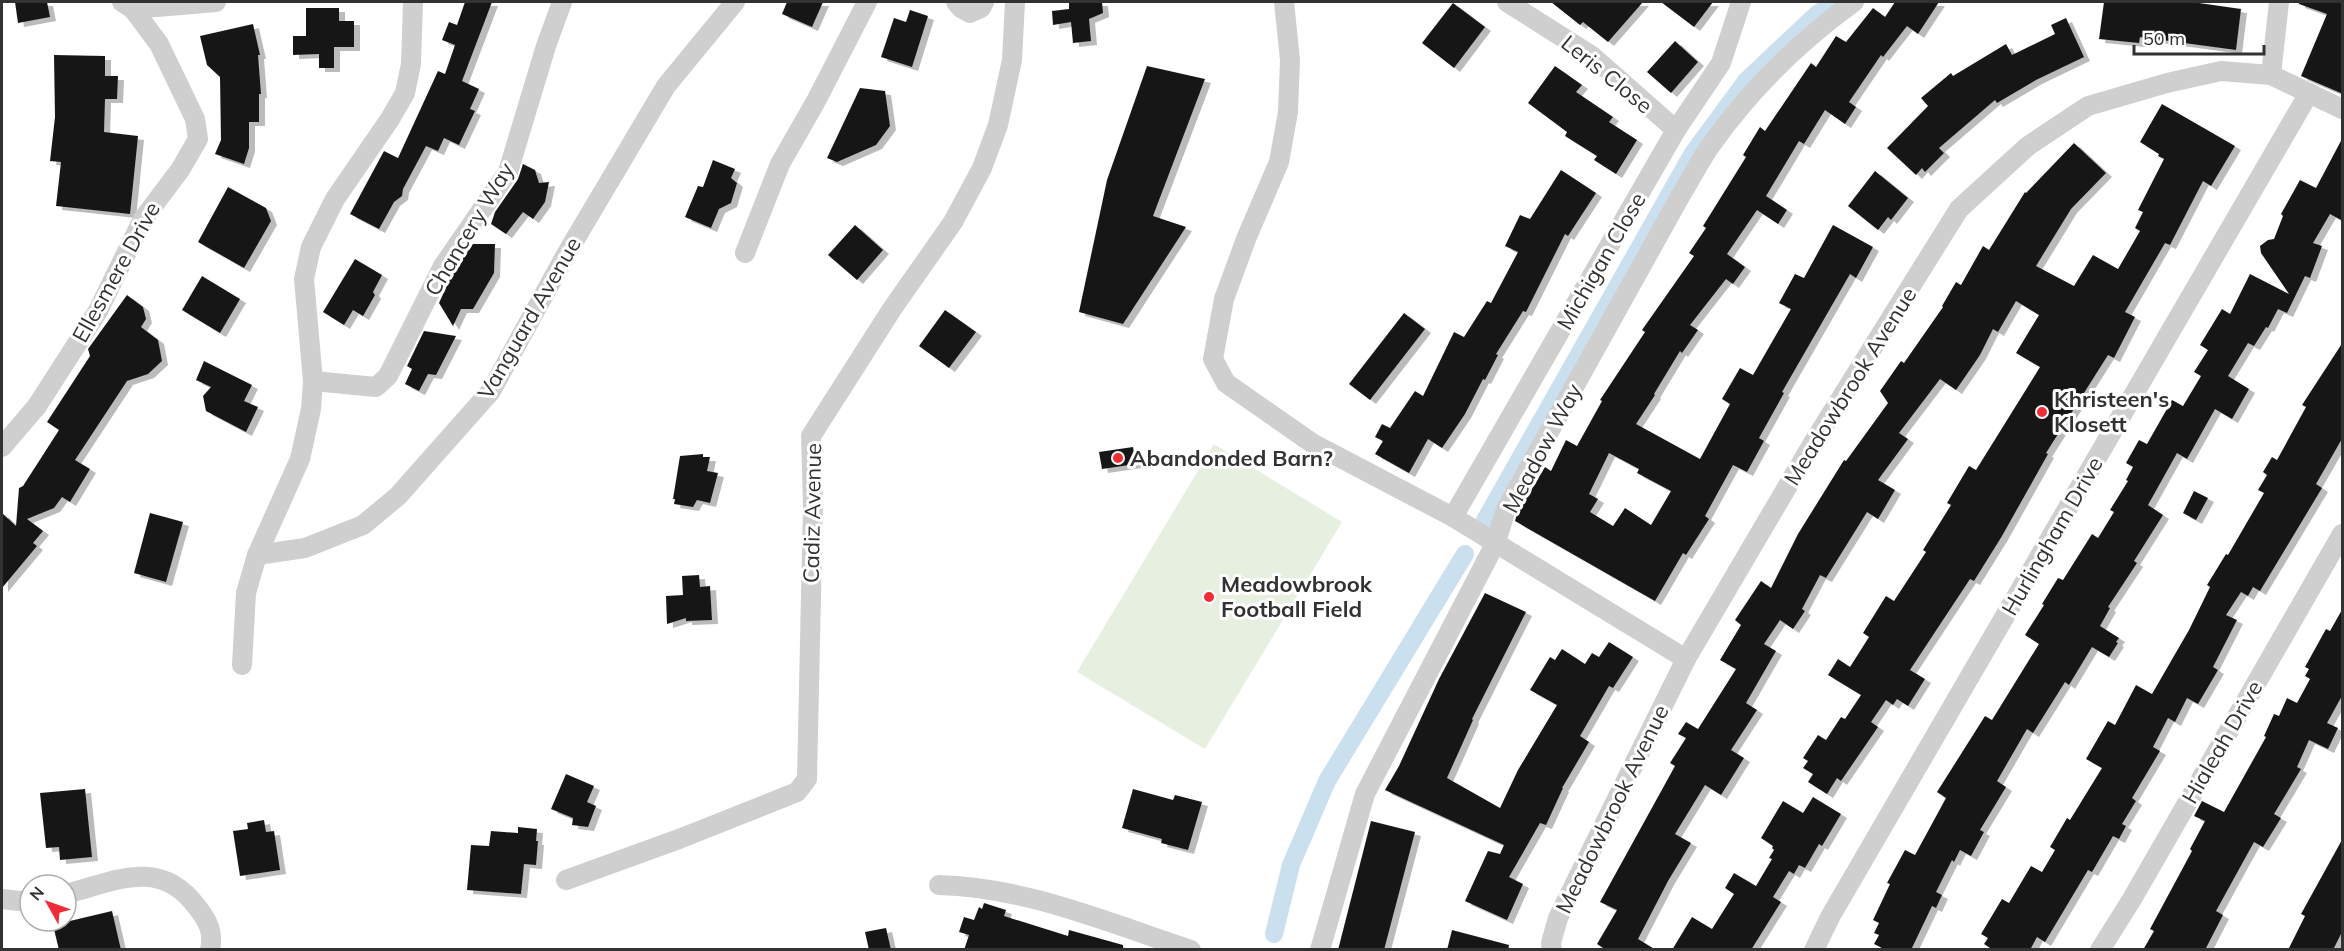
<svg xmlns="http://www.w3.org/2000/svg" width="2344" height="951" font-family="Mulish,sans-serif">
<defs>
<filter id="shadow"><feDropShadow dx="6" dy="4" stdDeviation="0" flood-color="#0004"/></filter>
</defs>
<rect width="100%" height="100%" fill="#fff"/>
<polygon fill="#e7efe0" points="1214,444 1342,522 1205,749 1077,672"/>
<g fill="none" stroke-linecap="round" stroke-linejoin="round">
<g stroke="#cbe0ef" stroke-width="18">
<polyline points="1484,522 1693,153 1746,81 1816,15 1835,2"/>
<polyline points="1274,934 1291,865 1327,781 1465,554"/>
</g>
</g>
<g fill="#191919" fill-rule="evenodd" filter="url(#shadow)">
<polygon points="15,2 47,2 50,17 18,23"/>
<polygon points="465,2 492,2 462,81 479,89 470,109 475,111 459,145 444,138 438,151 426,146 403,189 402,196 394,202 379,229 350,214 384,151 398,158 438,71 445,74 455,45 442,40 449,22 457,25"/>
<polygon points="787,2 823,2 812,27 782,14"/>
<polygon points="1069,2 1102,2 1103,13 1089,19 1091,41 1073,43 1071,22 1053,25 1052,11 1069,9"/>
<polygon points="1551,2 1643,2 1608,42 1583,22 1580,25"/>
<polygon points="1661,2 1713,2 1694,27"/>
<path d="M 1895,2 L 1939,2 L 1918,34 L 1907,26 L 1883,57 L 1881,55 L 1849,102 L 1856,107 L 1845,124 L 1825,110 L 1804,144 L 1799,141 L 1766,196 L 1787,210 L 1778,224 L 1757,210 L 1727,254 L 1745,267 L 1733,284 L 1726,279 L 1690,325 L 1698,330 L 1682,353 L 1680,351 L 1654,394 L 1655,395 L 1636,424 L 1700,459 L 1730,404 L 1722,399 L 1740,368 L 1753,375 L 1791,309 L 1779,303 L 1795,274 L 1804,278 L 1833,225 L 1873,247 L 1856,278 L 1850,274 L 1782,392 L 1784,393 L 1759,438 L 1764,441 L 1747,472 L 1733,465 L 1705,516 L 1709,519 L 1686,555 L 1683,553 L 1655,601 L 1515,521 L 1517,514 L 1545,467 L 1551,471 L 1566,440 L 1577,446 L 1602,401 L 1600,400 L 1645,332 L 1642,330 L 1694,256 L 1689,253 L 1706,228 L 1703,226 L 1746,157 L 1743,155 L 1760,127 L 1765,131 L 1811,63 L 1816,67 L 1836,36 L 1846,42 L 1873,8 L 1885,17 ZM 1609,453 L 1639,469 L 1637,473 L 1671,491 L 1651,525 L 1625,508 L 1613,526 L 1590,512 L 1598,499 L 1589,494 Z"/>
<polygon points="2104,2 2192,2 2241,9 2236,50 2140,37 2139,43 2099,39"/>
<polygon points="2299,2 2343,2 2343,94 2301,76 2327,14 2299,4"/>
<polygon points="1453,3 1485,27 1454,68 1422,43"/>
<polygon points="306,8 339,8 339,21 354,21 354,47 334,47 334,68 319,68 319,54 293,55 293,36 306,36"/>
<polygon points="910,10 928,16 912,67 881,57 894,18 906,22"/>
<polygon points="2066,18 2084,57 2036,80 1997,103 1995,100 1939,148 1944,153 1925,172 1922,168 1916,175 1887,148 1928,106 1921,98 1951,73 1953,76 2006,44 2012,55 2055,34 2051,25"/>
<polygon points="253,24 260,55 258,55 261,94 259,94 259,122 249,122 249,148 244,164 215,154 221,140 220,77 207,65 200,36"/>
<polygon points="1675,41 1698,62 1671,93 1647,72"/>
<polygon points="54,55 105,56 105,76 118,76 117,99 105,99 104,132 138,136 130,214 56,206 61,162 50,161 55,117"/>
<polygon points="1147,66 1205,79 1153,216 1186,227 1123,324 1079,312 1107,180"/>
<polygon points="1555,66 1582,85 1576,92 1613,117 1609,122 1637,140 1616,174 1594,160 1597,156 1565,136 1567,132 1528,103"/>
<polygon points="860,88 885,91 890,126 876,145 837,162 827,158"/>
<polygon points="2162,104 2235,146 2211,186 2203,181 2170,245 2165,243 2125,312 2135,317 2114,358 2108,355 2046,453 2048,454 2002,536 1974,581 1970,579 1910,670 1925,679 1908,706 1897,699 1893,705 1886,700 1871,722 1878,727 1841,781 1837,778 1827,794 1808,782 1813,774 1803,768 1808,761 1803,758 1818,735 1826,740 1841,717 1845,719 1861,695 1828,675 1838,659 1850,667 1869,637 1863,633 1886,596 1894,601 1926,552 1923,550 1951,505 1947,503 1969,466 1976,470 2040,367 2016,353 2039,315 2016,301 1998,332 1993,329 1980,355 1956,390 1940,379 1899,433 1908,439 1878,480 1895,490 1878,519 1867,512 1826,578 1820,575 1802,609 1805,611 1793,629 1780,620 1764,644 1776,651 1746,703 1757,710 1731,750 1744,758 1721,795 1705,785 1675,834 1691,843 1668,881 1638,939 1656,950 1606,950 1597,944 1617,910 1600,902 1675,766 1670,763 1686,738 1678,734 1686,722 1698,729 1736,669 1720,660 1741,625 1735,620 1761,581 1771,588 1798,534 1844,460 1846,461 1888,403 1880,391 1901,361 1904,363 1943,307 1942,306 1956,282 1961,285 1983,246 1989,250 2025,192 2026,193 2074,143 2106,173 2071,209 2036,266 2074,286 2093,255 2118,269 2140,231 2135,228 2143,212 2138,210 2164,159 2158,156 2159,154 2140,142"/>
<polygon points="2343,137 2343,221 2330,214 2313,243 2322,246 2310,278 2305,276 2287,313 2278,309 2268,328 2266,327 2254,346 2248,343 2228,376 2249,389 2232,419 2215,409 2187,459 2177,453 2148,505 2163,515 2134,561 2137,563 2108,607 2110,608 2100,626 2119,638 2116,642 2118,643 2109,657 2092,647 2069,685 2065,682 2033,733 2027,729 1997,781 2006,787 1980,830 1984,832 1971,856 1960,850 1954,862 1952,860 1936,892 1942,895 1936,908 1932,906 1911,950 1886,950 1874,944 1879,935 1874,933 1879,923 1873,920 1890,884 1887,883 1905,850 1915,855 1946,798 1937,792 1985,716 1992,720 2039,644 2025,635 2044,605 2042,604 2058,578 2063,580 2092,534 2098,538 2114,512 2110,510 2128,481 2126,480 2133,467 2126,463 2139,440 2147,444 2172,400 2183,406 2201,376 2194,372 2208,350 2200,345 2222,309 2230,314 2250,274 2289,294 2261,253 2260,246 2268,240 2274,239 2283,216 2281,214 2300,180 2316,188"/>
<polygon points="713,160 735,169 731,178 737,183 731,203 719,209 711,228 685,217 698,186 703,187"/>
<polygon points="523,164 535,170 539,183 549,182 545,202 533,219 523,212 506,234 491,224 495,212 518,179"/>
<polygon points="1561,170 1596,193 1568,236 1565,234 1526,312 1523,311 1496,354 1498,355 1485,380 1483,379 1465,414 1442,448 1428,439 1409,473 1375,454 1383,441 1375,437 1382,424 1390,428 1415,391 1423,396 1454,332 1464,337 1487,301 1491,303 1518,252 1505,246 1520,215 1530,219"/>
<polygon points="1875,171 1908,198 1891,220 1888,217 1878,230 1848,206"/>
<polygon points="228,187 266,208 271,221 244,268 198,242"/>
<polygon points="855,225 883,250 857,280 828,255"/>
<polygon points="473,244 495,244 494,273 473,309 461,309 453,326 439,303 453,272"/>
<polygon points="355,259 382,275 373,292 375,295 363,316 353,310 344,325 323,312"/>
<polygon points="202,276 240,299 220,333 182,310"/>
<polygon points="127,295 143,307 146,319 141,327 158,340 162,361 148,374 127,381 75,460 90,469 70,502 62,497 54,508 27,519 43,531 33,543 37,546 2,588 2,513 16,526 19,488 23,486 59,430 47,422 90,356 88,349"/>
<polygon points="945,310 976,332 949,368 919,346"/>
<polygon points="1404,313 1425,329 1370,400 1349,384"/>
<polygon points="424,331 456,336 436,375 428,374 419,391 405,384 412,369 407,366"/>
<polygon points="2343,342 2343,437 2316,484 2322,488 2260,591 2253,587 2248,596 2241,592 2226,615 2237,620 2213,667 2218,670 2198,704 2187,698 2175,722 2168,718 2153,747 2160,751 2132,798 2136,801 2122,824 2126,826 2119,839 2113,836 2092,872 2088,870 2045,942 2037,937 2030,950 1993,950 1984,944 1988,938 1981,934 2002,899 2009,903 2031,866 2042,872 2055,850 2050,847 2067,818 2070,820 2102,768 2086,759 2108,721 2115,725 2136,685 2152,694 2189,630 2210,587 2207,585 2226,554 2228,555 2264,493 2258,490 2267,475 2263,472 2272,457 2277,460 2306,407 2302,405"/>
<polygon points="204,361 252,385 244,401 258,407 246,432 206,411 203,396 211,387 196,380"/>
<polygon points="1133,447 1136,464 1102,469 1099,452"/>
<polygon points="703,454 703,457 710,457 707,471 718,473 710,503 697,500 693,507 674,504 675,499 673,499 680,456"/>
<polygon points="2194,491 2208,498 2196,520 2183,513"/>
<polygon points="150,513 183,522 166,582 134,573"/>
<polygon points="699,575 700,587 710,586 712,620 686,621 686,618 667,624 666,596 683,595 682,576"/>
<polygon points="1485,593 1526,612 1472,719 1473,720 1447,778 1500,808 1518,770 1557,705 1530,690 1550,657 1555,660 1562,649 1585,664 1592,653 1599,657 1609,642 1633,657 1613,688 1609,686 1580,736 1589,742 1562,788 1563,788 1546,825 1540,823 1509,877 1523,884 1507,920 1465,901 1488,851 1500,854 1504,845 1385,790 1399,766 1439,679"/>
<polygon points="2343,608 2343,694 2327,723 2338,728 2328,749 2309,740 2297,767 2301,769 2274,814 2281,818 2263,847 2254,842 2216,911 2223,915 2205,950 2143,950 2154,931 2150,929 2192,851 2190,849 2205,821 2194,816 2202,801 2224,812 2266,737 2264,736 2274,714 2279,716 2287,698 2297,703 2310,679 2305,676 2309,669 2305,667 2326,629 2330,631"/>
<polygon points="566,774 594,786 587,802 596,806 588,827 572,825 573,818 551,809"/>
<polygon points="85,789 92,857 60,860 59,847 46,848 40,793"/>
<polygon points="1133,789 1173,800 1175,795 1202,802 1188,850 1161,843 1162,839 1122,828"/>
<polygon points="1813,797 1841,814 1822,846 1819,844 1805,868 1799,865 1794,874 1789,871 1773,897 1781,902 1751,950 1672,950 1692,917 1712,929 1734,894 1725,888 1734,873 1756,886 1772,859 1769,858 1774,850 1772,848 1773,846 1761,838 1783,801 1803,813"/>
<polygon points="264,820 266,832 274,831 280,870 240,876 233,831 248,829 247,823"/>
<polygon points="1371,821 1415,832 1384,950 1338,950"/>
<polygon points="518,827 537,829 536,841 538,841 536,865 524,864 521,894 467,890 471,845 489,846 491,831 518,833"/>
<polygon points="2343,838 2343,930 2333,950 2288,950 2305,916 2301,914"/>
<polygon points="984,903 1006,910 1004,916 1068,936 1069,930 1123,945 1123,950 964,950 969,935 959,932 964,917 974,920 979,907 982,909"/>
<polygon points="112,911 121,950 59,950 53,925"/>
<polygon points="886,928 891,950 869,950 865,932"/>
<polygon points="1452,930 1509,945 1508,950 1447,950"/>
</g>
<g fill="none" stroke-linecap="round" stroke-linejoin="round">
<g stroke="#cfcfcf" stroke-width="20">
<polyline points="956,2 961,8 970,13 981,8 984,2"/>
<polyline points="1284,2 1290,60 1288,112 1279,162 1246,239 1224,299 1213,359 1226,383 1312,443 1453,517 1686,659"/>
<polyline points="1507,2 1592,56 1676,130"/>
<polyline points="133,9 216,2"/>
<polyline points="2271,75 2279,2"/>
<polyline points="745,253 780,164 816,101 867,2"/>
<polyline points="313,381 376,387 388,376 443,266 508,172 546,46 562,2"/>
<polyline points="2,447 37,406 98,311 143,219 180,170 198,139 195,119 159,44 133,9 122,2"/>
<polyline points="1453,517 1676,130 1721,63 1741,2"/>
<polyline points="257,555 305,548 363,525 398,496 491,391 568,251 666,86 735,2"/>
<polyline points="242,665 246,593 257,555 300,459 311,409 313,381 304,279 311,247 335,199 390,119 405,93 411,64 413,2"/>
<polyline points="566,880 679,839 797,792 807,779 813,505 811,436 892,309 953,222 982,168 998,125 1012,60 1015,2"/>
<path d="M 939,885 C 1025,887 1109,923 1191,950"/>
<path d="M 66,894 C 116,881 160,857 197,907 C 208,921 214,932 210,950"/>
<polyline points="2,899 19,901 30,900"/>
<path d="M 1320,950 L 1365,794 L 1496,542 L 1506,509 L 1682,193 C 1692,177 1700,160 1711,145 C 1750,90 1800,41 1854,2"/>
<polyline points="1552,950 1551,943 1558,918 1686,659 1813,443 1959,209 2028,146 2088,106 2167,83 2221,71 2271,75 2342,109"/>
<polyline points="1814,950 1830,917 2309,93"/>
<polyline points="2100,950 2132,899 2342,534"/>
</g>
</g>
<g fill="#f02d36" stroke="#fff" stroke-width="2">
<circle cx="2042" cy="412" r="6"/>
<circle cx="1118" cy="458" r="6"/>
<circle cx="1209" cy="597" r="6"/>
</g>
<g text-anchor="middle" stroke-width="6" stroke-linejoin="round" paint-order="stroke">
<g font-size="22" fill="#323232" stroke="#fff">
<text transform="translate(1607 74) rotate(39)" y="8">Leris Close</text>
<text transform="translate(469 229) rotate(-59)" y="8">Chancery Way</text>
<text transform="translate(1601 261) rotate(-60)" y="8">Michigan Close</text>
<text transform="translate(116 272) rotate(-61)" y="8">Ellesmere Drive</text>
<text transform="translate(529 318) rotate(-60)" y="8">Vanguard Avenue</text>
<text transform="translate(1850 386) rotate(-58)" y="8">Meadowbrook Avenue</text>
<text transform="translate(1542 448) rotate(-62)" y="8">Meadow Way</text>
<text transform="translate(812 513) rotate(-89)" y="8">Cadiz Avenue</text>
<text transform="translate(2052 536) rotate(-60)" y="8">Hurlingham Drive</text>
<text transform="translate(2222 742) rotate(-60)" y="8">Hialeah Drive</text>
<text transform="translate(1612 809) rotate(-64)" y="8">Meadowbrook Avenue</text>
</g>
<g font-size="22" font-weight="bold" fill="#323232" stroke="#fff" text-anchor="start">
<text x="2054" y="407">Khristeen's<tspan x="2054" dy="25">Klosett</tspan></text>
<text x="1130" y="466">Abandonded Barn?</text>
<text x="1221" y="592">Meadowbrook<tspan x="1221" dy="25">Football Field</tspan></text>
</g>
</g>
<rect width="2344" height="951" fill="none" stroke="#323232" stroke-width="6"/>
<g transform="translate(48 903) rotate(310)"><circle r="28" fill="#ffffff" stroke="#adadad" stroke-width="1.5"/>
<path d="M0-4.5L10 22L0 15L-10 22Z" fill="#f02d36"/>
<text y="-9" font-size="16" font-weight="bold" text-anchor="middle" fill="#323232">N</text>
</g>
<path d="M2134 45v9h130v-9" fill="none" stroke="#323232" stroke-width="3"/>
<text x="2143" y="45" font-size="18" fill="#323232" stroke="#ffffff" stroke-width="4.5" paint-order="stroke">50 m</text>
</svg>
